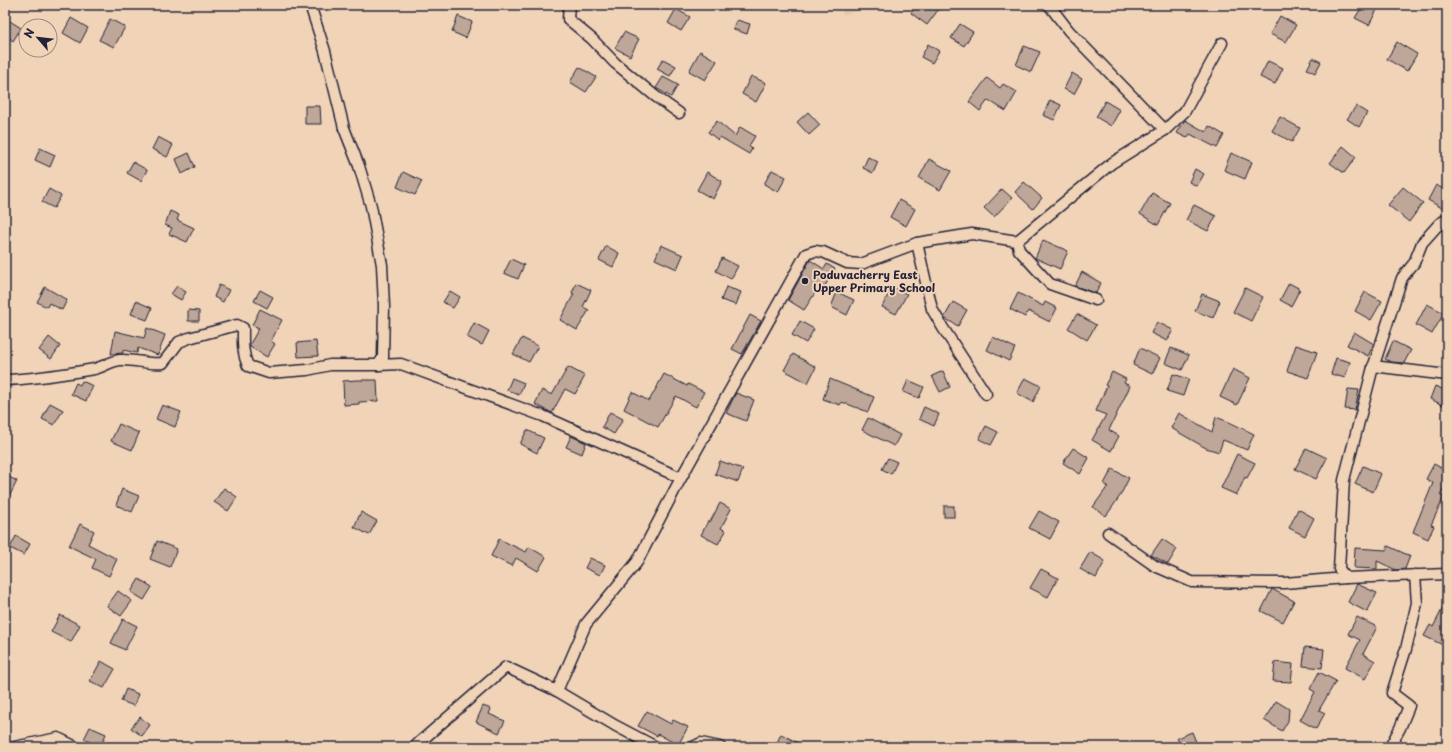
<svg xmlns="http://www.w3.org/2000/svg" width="1452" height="752" font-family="'Playpen Sans',sans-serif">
<rect width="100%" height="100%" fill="#f1d4b7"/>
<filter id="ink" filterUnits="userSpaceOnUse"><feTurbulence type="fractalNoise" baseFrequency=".025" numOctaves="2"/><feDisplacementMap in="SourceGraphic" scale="8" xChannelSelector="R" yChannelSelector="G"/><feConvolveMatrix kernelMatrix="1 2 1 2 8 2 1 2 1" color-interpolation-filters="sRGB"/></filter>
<g filter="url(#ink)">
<polygon fill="#e2c6ae" points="842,5 876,5 843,15"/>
<g fill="#bea798" stroke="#22223b">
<polygon points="917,5 931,5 938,10 927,25 911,13"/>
<polygon points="1363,5 1373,5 1378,8 1369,25 1355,18"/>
<polygon points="676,9 690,17 681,31 668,23"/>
<polygon points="458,16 472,22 466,38 452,32"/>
<polygon points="1280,16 1296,25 1286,42 1270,34"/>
<polygon points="5,18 21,28 13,41 5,35"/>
<polygon points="71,18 88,28 80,43 63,33"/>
<polygon points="110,19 125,27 114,47 99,40"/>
<polygon points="737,20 750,24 747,34 733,29"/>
<polygon points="960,24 973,32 964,46 951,38"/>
<polygon points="624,32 639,39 630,56 615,48"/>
<polygon points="1397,42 1417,54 1407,71 1387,59"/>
<polygon points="928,44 939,51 932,63 921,57"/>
<polygon points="1024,46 1040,52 1031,72 1016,65"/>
<polygon points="700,51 717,61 705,80 689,71"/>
<polygon points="1313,58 1321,62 1315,73 1307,69"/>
<polygon points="663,59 676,66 670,76 657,69"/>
<polygon points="1268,61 1283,68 1275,84 1260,77"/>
<polygon points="579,67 596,77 586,92 570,82"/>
<polygon points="1072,73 1082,79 1074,94 1064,89"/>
<polygon points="751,76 766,83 756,102 742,94"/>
<polygon points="663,77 678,85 671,97 656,88"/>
<polygon points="987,78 1000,88 1003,84 1017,92 1006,111 988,100 980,111 969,102"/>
<polygon points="1050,100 1061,105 1054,120 1043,115"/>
<polygon points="1105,101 1120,110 1111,126 1096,117"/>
<polygon points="305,106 320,106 321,124 305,124"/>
<polygon points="1356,106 1367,113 1359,127 1347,119"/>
<polygon points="808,112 820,125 809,135 797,122"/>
<polygon points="1280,117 1300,128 1292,142 1272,131"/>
<polygon points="1185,120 1206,132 1209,126 1224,135 1217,148 1190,134 1187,138 1177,133"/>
<polygon points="717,121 735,136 740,127 755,136 749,146 752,149 749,154 720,137 718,140 708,132"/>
<polygon points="158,137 173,145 167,157 152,149"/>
<polygon points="1343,146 1356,157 1344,173 1330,163"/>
<polygon points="40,148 55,155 50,167 35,160"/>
<polygon points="189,153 195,167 182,174 176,159"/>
<polygon points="1231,153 1252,162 1245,179 1224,170"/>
<polygon points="868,157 878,162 873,173 863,168"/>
<polygon points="929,159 951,171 940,190 919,178"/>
<polygon points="133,162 147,170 141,181 127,173"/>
<polygon points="1195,169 1204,174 1197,186 1189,182"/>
<polygon points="772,170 786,177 778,192 764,184"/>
<polygon points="403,172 422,181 415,195 397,187"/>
<polygon points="707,172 722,181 713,199 697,190"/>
<polygon points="1024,182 1042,198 1033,209 1015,192"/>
<polygon points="1436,185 1447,191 1447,211 1428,200"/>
<polygon points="1403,187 1423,203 1409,222 1388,205"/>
<polygon points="49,189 61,196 54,208 42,202"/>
<polygon points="1002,189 1012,198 994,217 984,208"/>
<polygon points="1152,193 1170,203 1158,225 1140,214"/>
<polygon points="899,200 915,209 906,226 890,217"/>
<polygon points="1194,205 1216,216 1208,231 1186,220"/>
<polygon points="170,211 179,215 177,220 194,228 187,242 169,234 172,228 165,225"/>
<polygon points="1043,240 1068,251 1060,269 1035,258"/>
<polygon points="661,245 683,255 677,269 655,259"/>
<polygon points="606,246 619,253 613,267 599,260"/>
<polygon points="722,258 738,266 731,279 716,271"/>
<polygon points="511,259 524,265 518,279 504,273"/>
<polygon points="810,260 824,269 827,264 835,269 823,289 819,287 804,310 788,300"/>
<polygon points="1082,272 1101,283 1096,293 1075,286"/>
<polygon points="576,283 591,290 583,307 589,310 577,330 560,320 574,294 572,293"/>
<polygon points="1289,283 1300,289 1291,306 1280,300"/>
<polygon points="219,285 229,290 223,302 214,297"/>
<polygon points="177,286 186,292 181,300 171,294"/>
<polygon points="45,287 67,300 62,310 49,303 47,307 37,302"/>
<polygon points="726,287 741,292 736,305 721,300"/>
<polygon points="892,287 907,294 896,314 882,307"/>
<polygon points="1245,288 1263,297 1251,321 1233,312"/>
<polygon points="260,290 273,297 267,308 254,301"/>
<polygon points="450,291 460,297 453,308 443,302"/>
<polygon points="837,292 854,300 847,315 831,307"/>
<polygon points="1365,292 1382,301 1371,320 1355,311"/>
<polygon points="1018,293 1043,306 1045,302 1057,308 1050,322 1028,311 1025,317 1010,309"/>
<polygon points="1202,294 1220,301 1213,318 1195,311"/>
<polygon points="136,301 152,308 147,320 131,314"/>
<polygon points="953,302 967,310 958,326 944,318"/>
<polygon points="1427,304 1444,313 1432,334 1416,325"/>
<polygon points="260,309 282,320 271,341 275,344 267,357 250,347 250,344 259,328 252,325"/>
<polygon points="188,310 199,311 199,321 188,321"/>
<polygon points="1077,314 1096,325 1087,340 1068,328"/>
<polygon points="750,315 761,321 742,354 732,349"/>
<polygon points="800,321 814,329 806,343 792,335"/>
<polygon points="1157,322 1173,330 1167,341 1151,333"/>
<polygon points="474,323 489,331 482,345 467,337"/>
<polygon points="147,328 165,335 158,355 138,348 137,353 123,350 123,353 111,354 115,331 144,338"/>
<polygon points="1354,332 1374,344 1368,356 1347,345"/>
<polygon points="49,337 60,346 51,359 39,350"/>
<polygon points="993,337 1015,348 1009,361 987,350"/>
<polygon points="522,338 538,346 529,362 513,354"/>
<polygon points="316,341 318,356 298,357 297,343"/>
<polygon points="1393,341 1411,350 1404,363 1391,362 1385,359"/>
<polygon points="1296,345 1317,352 1308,378 1287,371"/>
<polygon points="1140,348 1160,358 1152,374 1133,365"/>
<polygon points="1171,348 1189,355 1182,370 1165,363"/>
<polygon points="793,354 816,367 808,383 784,370"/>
<polygon points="1336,358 1350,362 1345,378 1331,374"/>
<polygon points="568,367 585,376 575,394 565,389 552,413 535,404 542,390 552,395"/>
<polygon points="1233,369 1250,378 1237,405 1220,397"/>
<polygon points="943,371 950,387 940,392 932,376"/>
<polygon points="1112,372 1126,379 1124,383 1130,386 1109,430 1119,436 1111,451 1092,440 1106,415 1096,411 1107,386 1105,385"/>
<polygon points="664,374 687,386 688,384 704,392 696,407 676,396 658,427 624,409 632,392 649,401"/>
<polygon points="1173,374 1189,379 1183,396 1167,391"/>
<polygon points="512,378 524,383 519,395 507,390"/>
<polygon points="1025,378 1041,386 1033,402 1017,393"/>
<polygon points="830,379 874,397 868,412 842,402 840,405 823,399"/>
<polygon points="357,380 377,380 378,401 359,402 359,404 344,405 343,381"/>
<polygon points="908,380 924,387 919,398 903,392"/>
<polygon points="82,381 93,386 86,401 71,394 76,383 80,385"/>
<polygon points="1435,386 1447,391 1447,407 1430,399"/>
<polygon points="1348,389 1359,390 1355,410 1345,409"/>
<polygon points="736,393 754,400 746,421 726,413"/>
<polygon points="50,403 63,410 54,425 42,419"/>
<polygon points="162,405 181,412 175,427 156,419"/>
<polygon points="924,407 939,414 934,426 919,419"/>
<polygon points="610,412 623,419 614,434 602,427"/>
<polygon points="1179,413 1212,432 1216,417 1229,422 1254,434 1247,450 1223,440 1219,452 1206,448 1171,428"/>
<polygon points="868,418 900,435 894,446 862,430"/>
<polygon points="119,424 139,433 132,450 111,441"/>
<polygon points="986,426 998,432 991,445 979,439"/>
<polygon points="527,430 544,438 537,453 520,444"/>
<polygon points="571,436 586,443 582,454 566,447"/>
<polygon points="1073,448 1089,458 1080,474 1063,463"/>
<polygon points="1306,448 1327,458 1316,479 1295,469"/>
<polygon points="1237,454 1255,463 1247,478 1245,477 1237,495 1221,488"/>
<polygon points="888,458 897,462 891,474 882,469"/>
<polygon points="720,461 743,469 738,482 715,474"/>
<polygon points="1434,464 1447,471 1447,482 1440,495 1444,497 1431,525 1434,526 1428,539 1413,532 1433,483 1426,479"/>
<polygon points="1363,466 1381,474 1373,492 1355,484"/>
<polygon points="1112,469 1129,478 1120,496 1106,516 1093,507 1108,486 1104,484"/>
<polygon points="5,475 17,481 5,505"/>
<polygon points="224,488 237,497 228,511 214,502"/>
<polygon points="122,489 139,496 132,512 116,505"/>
<polygon points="720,503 731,509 721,528 726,531 718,544 701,535 708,521 710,522"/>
<rect x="944" y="506" width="10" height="11"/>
<polygon points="1298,509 1314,518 1305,536 1289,528"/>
<polygon points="1039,511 1059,522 1050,539 1029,528"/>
<polygon points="361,512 377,521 369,535 354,527"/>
<polygon points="80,524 94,531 88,544 117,559 109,576 92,568 96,559 69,546"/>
<polygon points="16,536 30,544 24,555 10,548"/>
<polygon points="499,539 526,552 529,547 546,557 538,571 516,558 512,566 491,556"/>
<polygon points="1162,539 1177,549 1168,564 1151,555"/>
<polygon points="157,541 177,549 170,567 150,559"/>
<polygon points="1388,546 1410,556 1405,569 1396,570 1377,561 1377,569 1354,568 1355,548 1386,550"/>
<polygon points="1090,552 1105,561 1096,578 1080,569"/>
<polygon points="590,558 605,565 600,575 585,568"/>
<polygon points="1041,569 1058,578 1048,597 1030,588"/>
<polygon points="139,579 152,587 144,600 131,592"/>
<polygon points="1357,584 1377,593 1367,612 1348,602"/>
<polygon points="1272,589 1294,601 1283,622 1261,611"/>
<polygon points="118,591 132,601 121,616 107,606"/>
<polygon points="1447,600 1447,641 1445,646 1424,636 1430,625 1433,627"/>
<polygon points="60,615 80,625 71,642 51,632"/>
<polygon points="1357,617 1377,627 1363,654 1375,661 1365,679 1345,668 1360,640 1348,634"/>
<polygon points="123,619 137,626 125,650 111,643"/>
<polygon points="1305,647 1324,649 1322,668 1303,666"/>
<polygon points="101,661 115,669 104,688 90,681"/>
<polygon points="1275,662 1293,664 1291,682 1273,681"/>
<polygon points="1319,672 1336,681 1319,710 1325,713 1316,729 1300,720 1315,692 1310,689"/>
<polygon points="126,689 138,694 134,706 121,701"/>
<polygon points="1276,701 1289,709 1288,721 1282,731 1264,720"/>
<polygon points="483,706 491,709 489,714 505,721 499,733 476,722"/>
<polygon points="647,711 671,724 673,720 688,727 678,745 658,734 657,736 638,726"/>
<polygon points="140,717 150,725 142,736 131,728"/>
<polygon points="90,727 106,734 100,747 84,739"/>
<polygon points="1192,732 1198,747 1181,747 1177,738"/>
<polygon points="781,734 806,747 775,747"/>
</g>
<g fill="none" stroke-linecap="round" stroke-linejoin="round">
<defs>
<g id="minor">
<polyline points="569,5 568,19 592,39 615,63 655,96 679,113"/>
<polyline points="1049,5 1069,31 1165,130"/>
<polyline points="1447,219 1439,224 1422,243 1414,263 1402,278 1372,371 1344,480 1339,569 1346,578 1447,574"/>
<polyline points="1017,241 1019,250 1050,284 1096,300"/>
<polyline points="917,243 932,309 943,328 986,394"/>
<polyline points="378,365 401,364 543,416 681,478"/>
<polyline points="1373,366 1447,375"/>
<path d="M 5,380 C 35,379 64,374 94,369 C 103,367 111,361 120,360 C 135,359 149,365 163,363 L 179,342 L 189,338 L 237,325 L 243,328 C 243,341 242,353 248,366 L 269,373 L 307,370 L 330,365 L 378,365 L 383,358 L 384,306 L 382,265 L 371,206 L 359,166 L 344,128 L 325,51 L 310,5"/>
<polyline points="1108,533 1155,566 1192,582 1284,583 1346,578"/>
<polyline points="557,691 586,624 637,562 681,478 806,254 815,251 823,252 847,263 861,264 917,243 972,234 1017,241 1112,163 1165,130 1185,111 1222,43"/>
<polyline points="14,747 58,738 76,747"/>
<polyline points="414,747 506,667 557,691 616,726 656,747"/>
<polyline points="693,747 701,743 720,747"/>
<polyline points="1390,747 1400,728 1409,706 1392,693 1406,649 1417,603 1415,575"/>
</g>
</defs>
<use href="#minor" stroke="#22223b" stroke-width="13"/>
<use href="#minor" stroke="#f1d4b7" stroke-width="10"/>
</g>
</g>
<circle fill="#22223b" stroke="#f1d4b7" stroke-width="1.5" cx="805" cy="281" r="4"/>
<g text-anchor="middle" stroke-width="4" stroke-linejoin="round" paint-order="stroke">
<g font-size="11" font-weight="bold" fill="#22223b" stroke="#f1d4b7" text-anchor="start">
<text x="813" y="279">Poduvacherry East<tspan x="813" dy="13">Upper Primary School</tspan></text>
</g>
</g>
<rect width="1452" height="752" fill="none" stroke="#f1d4b7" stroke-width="20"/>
<rect x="10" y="10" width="1432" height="732" fill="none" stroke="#22223b" stroke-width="1.5" filter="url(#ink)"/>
<g transform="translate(38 38) rotate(298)"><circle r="19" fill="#f1d4b7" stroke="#9e8d85"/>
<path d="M0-3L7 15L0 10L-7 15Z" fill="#22223b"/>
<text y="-6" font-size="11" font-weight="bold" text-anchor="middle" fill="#22223b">N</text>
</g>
</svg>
